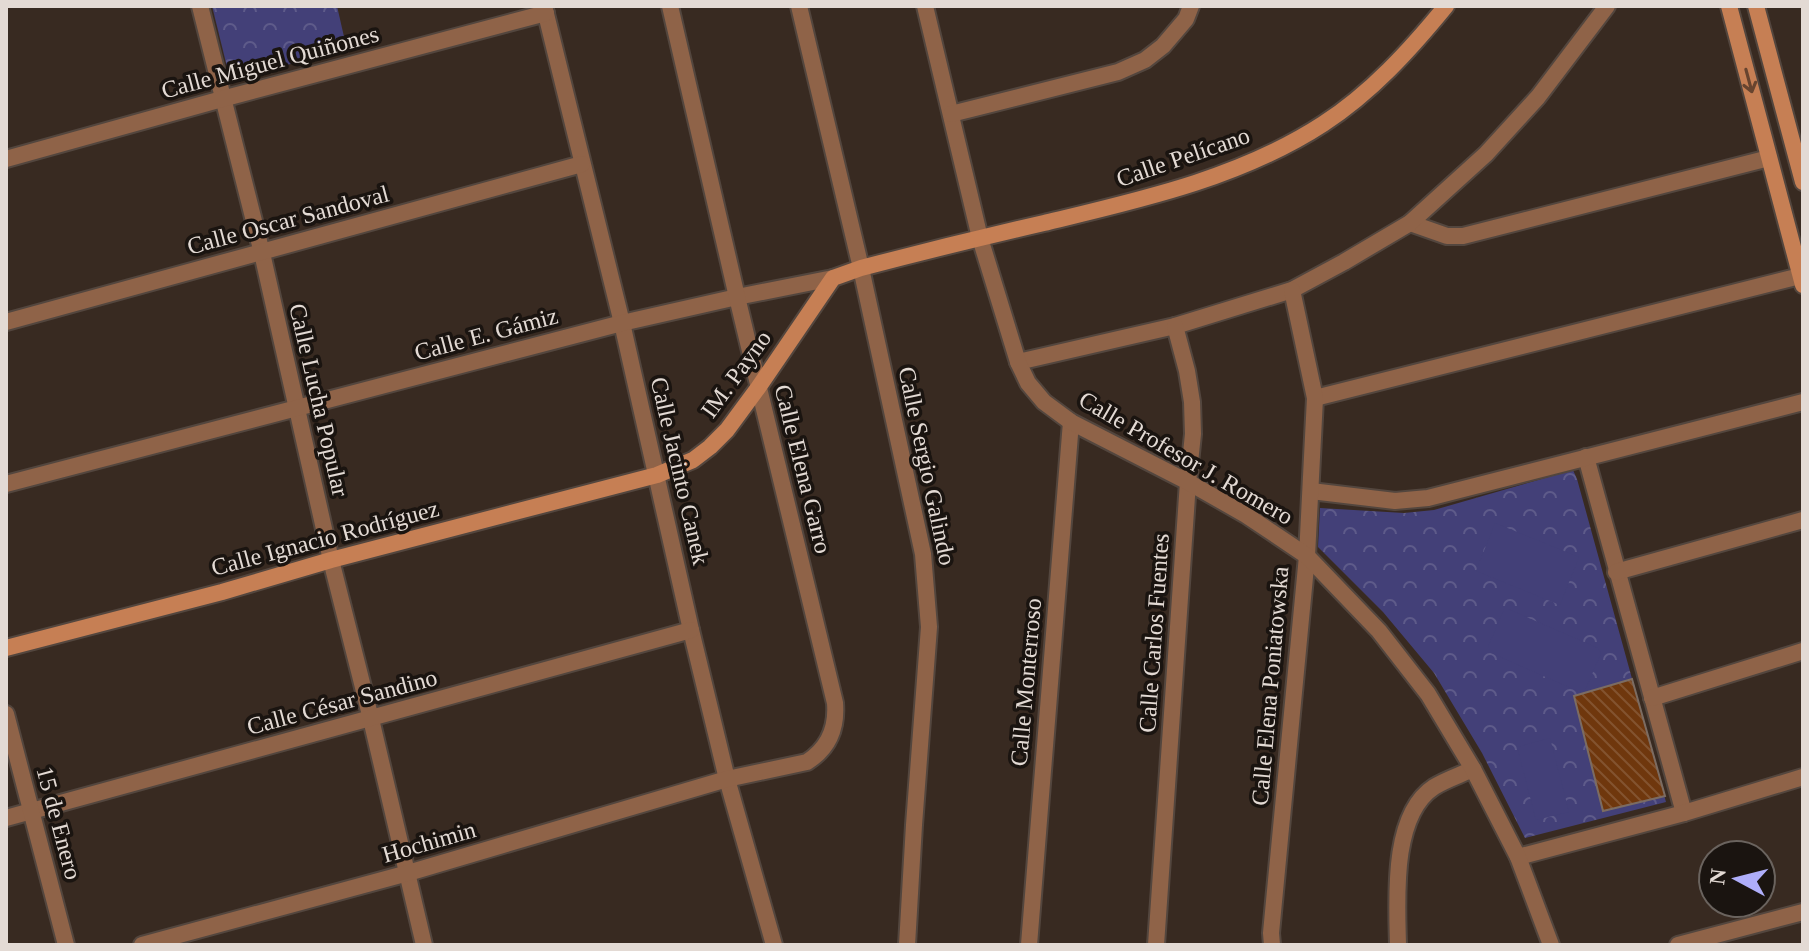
<svg xmlns="http://www.w3.org/2000/svg" width="1809" height="951" font-family="'Times New Roman',serif">
<defs>
<pattern id="park-crowns" width="20" height="18" patternUnits="userSpaceOnUse" patternTransform="scale(2)"><rect width="20" height="18" fill="#434078"/><path d="M2 6a3 3 0 1 1 6 0M12 15a3 3 0 1 1 6 0" fill="none" stroke="#5e5b8a"/></pattern>
<pattern id="building-back-hatch" width="6" height="6" patternUnits="userSpaceOnUse" patternTransform="scale(2)"><rect width="6" height="6" fill="#6f370d"/><path d="M-1 5l2 2M0 0l6 6M5-1l2 2" fill="none" stroke="#83532f"/></pattern>
</defs>
<rect width="100%" height="100%" fill="#382a21"/>
<g fill="url(#park-crowns)">
<polygon points="212,6 337,6 347,50 230,79"/>
<polygon points="1573,470 1577,479 1666,802 1525,838 1482,753 1434,673 1383,612 1318,547 1320,508 1404,513 1434,510"/>
</g>
<g fill="#434078">
<polygon points="1495,523 1579,557 1560,605 1476,571"/>
<polygon points="1504,609 1508,609 1598,648 1601,653 1585,691 1580,692 1491,653 1488,647"/>
<polygon points="1550,738 1569,812 1536,820 1517,747"/>
</g>
<polygon fill="url(#building-back-hatch)" stroke="#7c6c62" stroke-width="2" points="1632,679 1665,796 1603,811 1574,696"/>
<g fill="none" stroke-linecap="round" stroke-linejoin="round">
<defs>
<g id="minor">
<polyline points="200,6 262,253 331,560 371,719 424,945"/>
<polyline points="544,6 622,323 691,630 727,779 774,945"/>
<polyline points="799,6 861,268 923,554 929,627 914,825 907,945"/>
<polyline points="925,6 980,238"/>
<polyline points="951,114 1118,72 1145,60 1163,46 1186,19 1191,6"/>
<polyline points="6,159 222,99 546,13"/>
<polyline points="1410,223 1447,236 1463,236 1769,158"/>
<polyline points="6,322 582,164"/>
<polyline points="1018,362 1175,326 1292,290 1344,262 1410,223 1486,154 1538,97 1607,6"/>
<polyline points="1315,398 1800,276"/>
<polyline points="1586,457 1684,813"/>
<polyline points="6,484 622,323 737,297 833,278"/>
<polyline points="1311,491 1395,501 1428,498 1803,402"/>
<polyline points="1616,572 1803,520"/>
<polyline points="1652,698 1803,651"/>
<polyline points="6,818 691,630"/>
<polyline points="1518,857 1684,813 1803,777"/>
<path d="M 142,945 L 408,873 L 727,779 L 807,762 C 829,748 837,728 835,703 L 737,297 L 670,6"/>
<polyline points="1029,945 1071,422"/>
<polyline points="1156,945 1188,482 1193,434 1192,402 1187,371 1175,326"/>
<polyline points="1272,945 1271,933 1307,556 1315,398 1292,290"/>
<path d="M 1398,945 C 1397,900 1391,815 1434,787 C 1445,780 1460,775 1473,769"/>
<polyline points="1678,945 1803,912"/>
</g>
<g id="tertiary">
<polyline points="980,238 1018,362 1028,383 1044,402 1071,422 1188,482 1246,515 1307,556 1379,631 1428,694 1473,769 1518,857 1551,945"/>
<polyline points="6,714 66,945"/>
</g>
<g id="secondary">
<polyline points="1729,6 1803,285"/>
<polyline points="1756,6 1803,182"/>
<path d="M 6,648 L 222,592 L 331,560 L 657,475 L 693,460 L 710,447 L 727,430 L 758,388 L 833,278 L 861,268 C 922,252 983,237 1044,223 C 1140,200 1240,178 1323,124 C 1371,93 1410,50 1446,6"/>
</g>
</defs>
<use href="#minor" stroke="#53463e" stroke-width="20"/>
<use href="#tertiary" stroke="#53463e" stroke-width="20"/>
<use href="#secondary" stroke="#53463e" stroke-width="20"/>
<use href="#minor" stroke="#8f6348" stroke-width="16"/>
<use href="#tertiary" stroke="#8f6348" stroke-width="16"/>
<use href="#secondary" stroke="#c67f54" stroke-width="16"/>
</g>
<defs><path id="oneway-shaft" d="M-6 0H5M1.5-3L5.5 0L1.5 3" fill="none" stroke-width="1.6" stroke-linecap="round" stroke-linejoin="round" transform="scale(2)"/></defs>
<use stroke="#67442f" href="#oneway-shaft" transform="translate(1749 81) rotate(75)"/>
<g text-anchor="middle" stroke-width="7" stroke-linejoin="round" paint-order="stroke">
<g font-size="24" fill="#e3dad4" stroke="#1a1410">
<text transform="translate(270 62) rotate(-15)" y="8">Calle Miguel Quiñones</text>
<text transform="translate(1183 157) rotate(-19)" y="8">Calle Pelícano</text>
<text transform="translate(288 220) rotate(-15)" y="8">Calle Oscar Sandoval</text>
<text transform="translate(486 334) rotate(-15)" y="8">Calle E. Gámiz</text>
<text transform="translate(736 374) rotate(-54)" y="8">IM. Payno</text>
<text transform="translate(319 400) rotate(77)" y="8">Calle Lucha Popular</text>
<text transform="translate(1186 458) rotate(30)" y="8">Calle Profesor J. Romero</text>
<text transform="translate(927 466) rotate(78)" y="8">Calle Sergio Galindo</text>
<text transform="translate(803 469) rotate(76)" y="8">Calle Elena Garro</text>
<text transform="translate(680 471) rotate(77)" y="8">Calle Jacinto Canek</text>
<text transform="translate(325 538) rotate(-15)" y="8">Calle Ignacio Rodríguez</text>
<text transform="translate(1154 633) rotate(-86)" y="8">Calle Carlos Fuentes</text>
<text transform="translate(1026 682) rotate(-85)" y="8">Calle Monterroso</text>
<text transform="translate(1270 686) rotate(-85)" y="8">Calle Elena Poniatowska</text>
<text transform="translate(342 702) rotate(-15)" y="8">Calle César Sandino</text>
<text transform="translate(59 823) rotate(75)" y="8">15 de Enero</text>
<text transform="translate(429 842) rotate(-16)" y="8">Hochimin</text>
</g>
</g>
<rect width="1809" height="951" fill="none" stroke="#e3dad4" stroke-width="16"/>
<g transform="translate(1737 879) rotate(277)"><circle r="38" fill="#1a1410" stroke="#6a635e" stroke-width="2"/>
<path d="M0-6L14 30L0 20L-14 30Z" fill="#afaefa"/>
<text y="-12" font-size="22" font-weight="bold" text-anchor="middle" fill="#e3dad4">N</text>
</g>
</svg>
